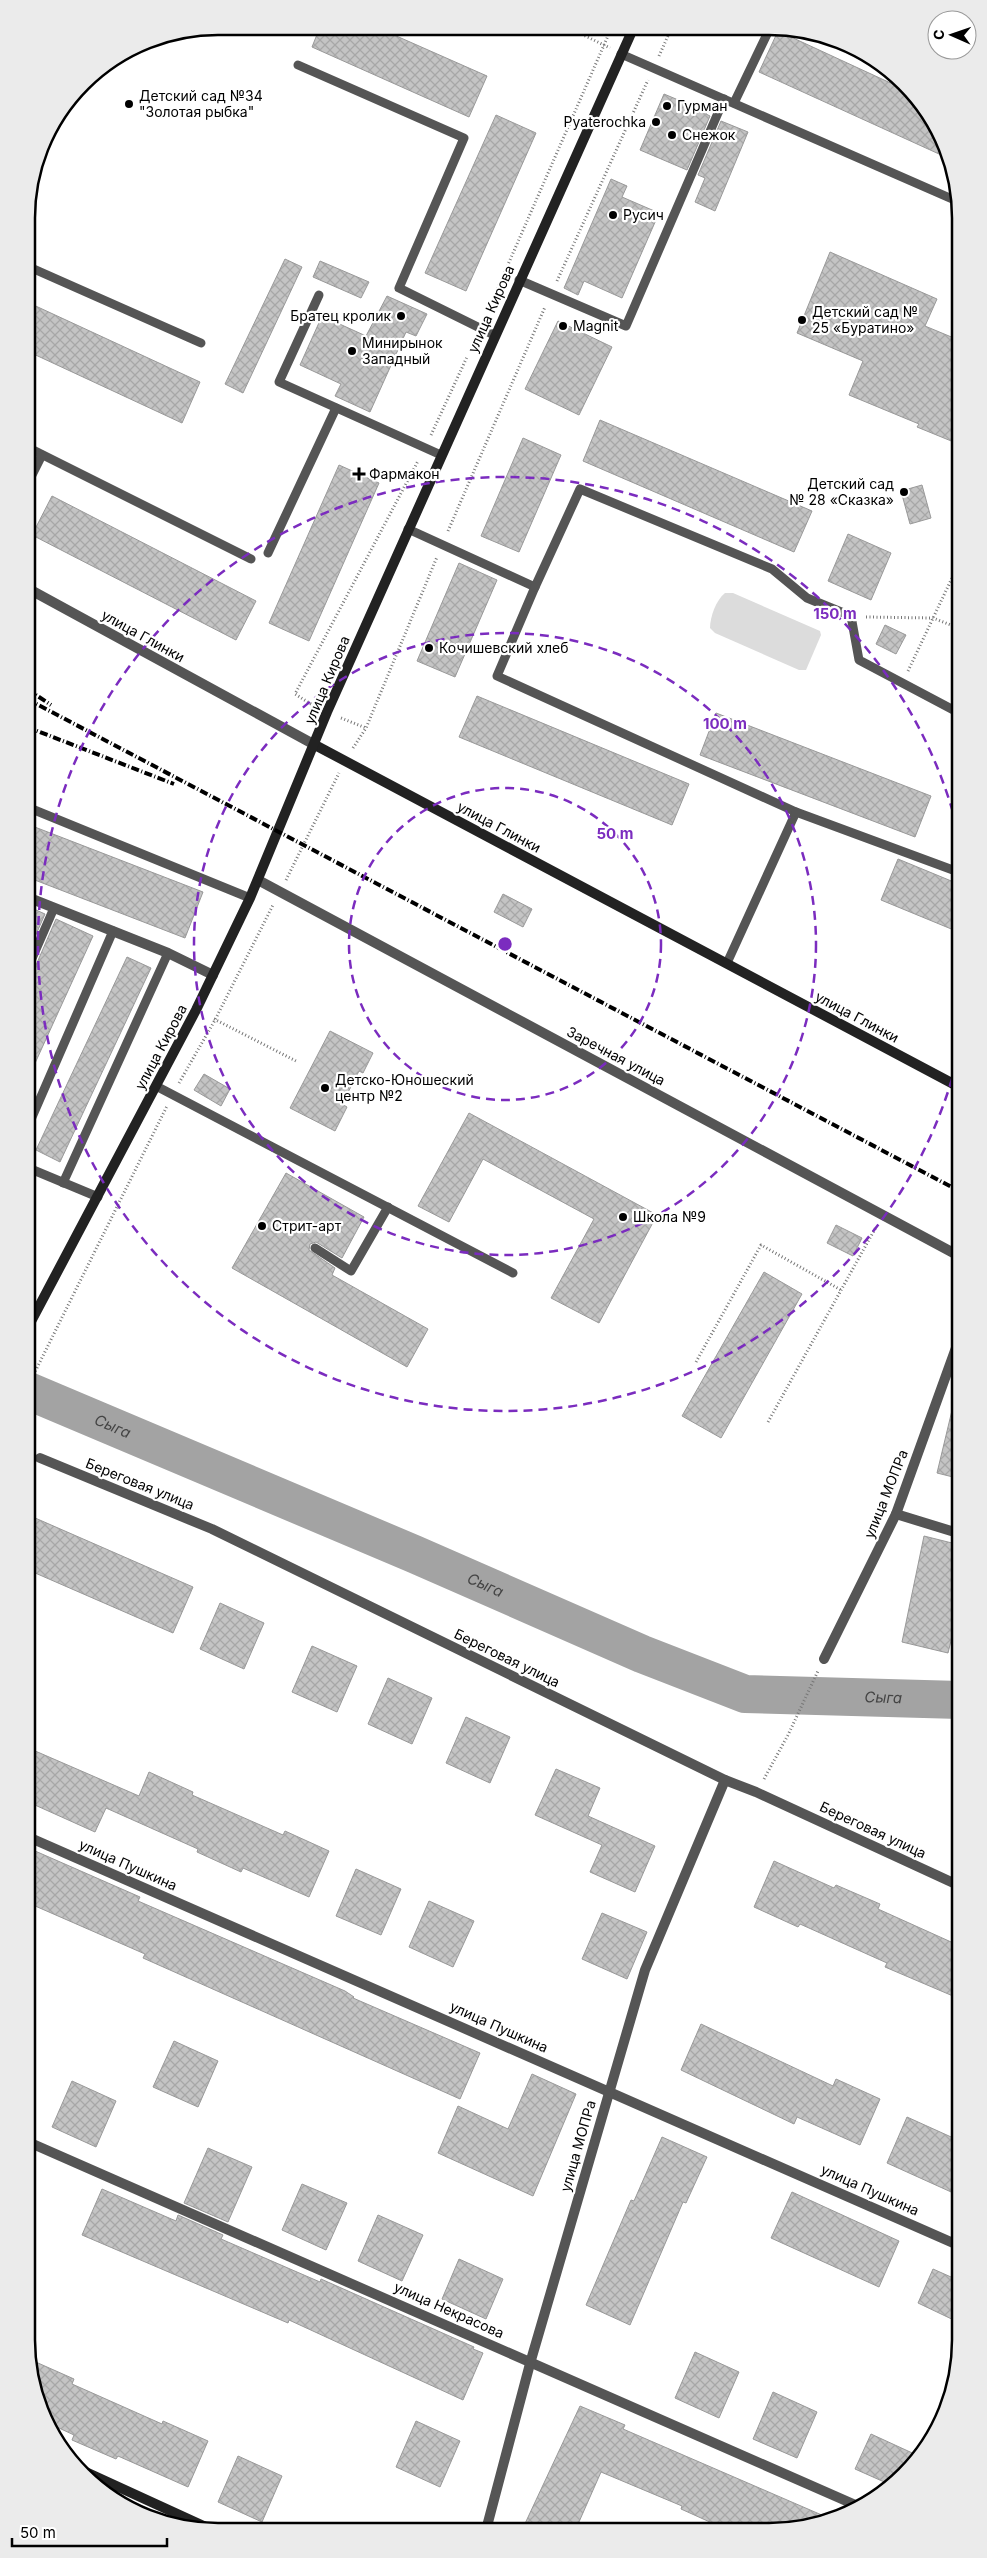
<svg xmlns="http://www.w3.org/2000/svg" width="987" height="2558" font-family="Inter,sans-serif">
<defs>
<pattern id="building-cross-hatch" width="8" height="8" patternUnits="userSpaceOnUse" patternTransform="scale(1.25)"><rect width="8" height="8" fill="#c4c4c4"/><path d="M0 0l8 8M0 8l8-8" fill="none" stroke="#a7a7a7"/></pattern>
</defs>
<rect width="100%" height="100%" fill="#fff"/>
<path fill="#dcdcdc" d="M 725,593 L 733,593 L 820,631 L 821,635 L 806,670 L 799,670 L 715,633 L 710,628 C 710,617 716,600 725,593 Z"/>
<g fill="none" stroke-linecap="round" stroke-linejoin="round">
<path stroke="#a3a3a3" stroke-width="38" id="s1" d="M 26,1390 L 414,1554 L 642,1654 L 745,1694 L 960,1700"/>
</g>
<g fill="url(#building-cross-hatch)" stroke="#999">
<polygon points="320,27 376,27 487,76 469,117 312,47"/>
<polygon points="778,31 910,92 935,122 950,159 759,72"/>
<polygon points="664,94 707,112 706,114 710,116 687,170 640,150"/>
<polygon points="496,115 536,133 466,291 425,273"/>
<polygon points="721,121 748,132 715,211 695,202 705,178 698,175"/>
<polygon points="611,179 627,186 622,197 659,213 622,298 584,281 578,295 564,288"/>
<polygon points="830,252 937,299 925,326 961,341 961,445 917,427 919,424 849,395 863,361 797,333"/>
<polygon points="285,259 302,267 243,393 225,384"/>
<polygon points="320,261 369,282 361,298 313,277"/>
<polygon points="387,296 427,314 416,336 406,332 370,412 335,396 341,384 300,365 322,316 366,336"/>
<polygon points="27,302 200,382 182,423 27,351"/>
<polygon points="558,321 612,347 579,415 525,389"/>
<polygon points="600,420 812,511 794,552 583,461"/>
<polygon points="523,438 561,455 519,552 481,536"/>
<polygon points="339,465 379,483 309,641 269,623"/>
<polygon points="922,485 931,518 910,524 901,491"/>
<polygon points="52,496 256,601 236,640 32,535"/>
<polygon points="848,534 891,553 871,600 828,581"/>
<polygon points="459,563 497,580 455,677 417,661"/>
<polygon points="885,625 906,635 896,654 876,644"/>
<polygon points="477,696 689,784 672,825 459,737"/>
<polygon points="716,713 931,796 915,837 700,755"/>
<polygon points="27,824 203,892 185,938 27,877"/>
<polygon points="898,859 961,885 961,933 881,900"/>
<polygon points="503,894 532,909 523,927 494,912"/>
<polygon points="27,906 45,914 27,955"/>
<polygon points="56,919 93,936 26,1083 27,976 33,972"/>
<polygon points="127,957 151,968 60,1162 36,1150"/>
<polygon points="330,1031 373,1053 363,1073 359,1071 342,1104 347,1107 335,1131 290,1108"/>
<polygon points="204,1074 230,1089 221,1106 194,1090"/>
<polygon points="469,1113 657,1215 599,1323 551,1298 594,1219 483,1159 449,1222 418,1206"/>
<polygon points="286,1173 364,1217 342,1258 316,1242 310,1244 309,1250 335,1268 332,1275 428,1329 407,1367 232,1268"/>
<polygon points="836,1225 862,1238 853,1256 827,1243"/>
<polygon points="764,1272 802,1294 721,1438 682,1416"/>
<polygon points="954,1402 961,1403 961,1479 937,1473"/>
<polygon points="26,1514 193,1587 173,1633 26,1569"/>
<polygon points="924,1536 960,1545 960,1588 956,1607 959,1608 948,1653 902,1642"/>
<polygon points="220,1603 264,1623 244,1669 200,1649"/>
<polygon points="312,1646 357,1666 337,1712 292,1692"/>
<polygon points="388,1678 432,1698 412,1744 368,1724"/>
<polygon points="466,1717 510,1737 490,1783 446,1763"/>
<polygon points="26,1747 139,1796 149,1772 193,1792 192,1795 283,1835 285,1831 329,1851 309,1897 243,1868 241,1872 197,1852 198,1849 106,1808 95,1832 26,1801"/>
<polygon points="556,1769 600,1788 588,1816 655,1846 635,1892 590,1872 602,1845 535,1815"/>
<polygon points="26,1847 140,1897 138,1901 345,1991 354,1997 353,1998 480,2053 460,2099 143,1958 145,1954 26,1902"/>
<polygon points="774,1861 834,1888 836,1885 880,1904 878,1909 960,1946 960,1999 885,1967 887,1963 800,1924 798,1927 754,1907"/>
<polygon points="356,1869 401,1889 381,1935 336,1916"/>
<polygon points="429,1901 474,1921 453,1967 409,1947"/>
<polygon points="602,1913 647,1932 627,1979 582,1959"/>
<polygon points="701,2024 833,2086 836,2079 880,2099 860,2145 797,2117 794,2124 681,2070"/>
<polygon points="174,2041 218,2061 198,2107 153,2087"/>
<polygon points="532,2074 576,2094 533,2196 438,2153 458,2106 508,2129"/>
<polygon points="72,2081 116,2101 96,2147 52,2127"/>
<polygon points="907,2117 960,2141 960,2196 887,2163"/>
<polygon points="662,2137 707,2157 686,2203 683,2202 630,2325 586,2305 631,2200 634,2201"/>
<polygon points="208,2148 252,2167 228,2222 184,2203"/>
<polygon points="302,2184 347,2203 326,2250 282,2230"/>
<polygon points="102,2189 176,2221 178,2215 223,2235 221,2239 320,2282 321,2279 474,2347 473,2349 483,2353 463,2400 289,2320 288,2323 82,2235"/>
<polygon points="792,2192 899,2241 879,2287 771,2238"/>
<polygon points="378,2215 423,2235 402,2281 358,2261"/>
<polygon points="459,2259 503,2279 486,2319 442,2299"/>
<polygon points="933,2269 960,2281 960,2323 918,2303"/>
<polygon points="695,2352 739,2372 719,2418 675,2398"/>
<polygon points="29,2359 74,2379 72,2384 162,2424 163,2421 208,2441 188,2487 118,2456 116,2459 72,2440 74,2435 46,2422 33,2389"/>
<polygon points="773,2392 817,2412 797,2458 753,2439"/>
<polygon points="580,2406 625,2425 623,2429 831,2519 818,2525 769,2532 732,2532 681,2509 682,2506 601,2472 575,2531 522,2530"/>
<polygon points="416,2421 460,2441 440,2487 396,2467"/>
<polygon points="871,2434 921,2457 891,2485 855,2469"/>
<polygon points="238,2456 282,2476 262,2522 218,2502"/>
</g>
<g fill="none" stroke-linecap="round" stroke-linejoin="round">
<g stroke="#777" stroke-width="3" stroke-dasharray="1 2.5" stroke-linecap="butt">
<polyline points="569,28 610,48"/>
<polyline points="659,56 671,29"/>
<polyline points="557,281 648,80"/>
<polyline points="496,292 611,29"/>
<polyline points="431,435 467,357"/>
<polyline points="448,531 545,307"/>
<polyline points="866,617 933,618 961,629"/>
<polyline points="908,671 961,559"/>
<polyline points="314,706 295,694 418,461"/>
<polyline points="341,718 366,728"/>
<polyline points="353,748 366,728 437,557"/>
<polyline points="286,880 339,773"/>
<polyline points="214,1019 296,1061"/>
<polyline points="179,1083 215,1020 273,905"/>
<polyline points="696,1362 761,1245 841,1290"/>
<polyline points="26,1390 167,1106"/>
<polyline points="768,1422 876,1227"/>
<polyline points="764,1779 788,1735 818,1671"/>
</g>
<g stroke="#555" stroke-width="9">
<polyline points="621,54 959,202"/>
<polyline points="298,65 464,138 399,288 494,335"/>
<polyline points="734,103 769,30"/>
<polyline points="27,266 201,343"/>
<polyline points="519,280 626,326 724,99"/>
<polyline points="319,295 279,382 441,455"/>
<polyline points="27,447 251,559"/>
<polyline points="27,485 42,455"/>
<polyline points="408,529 535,587 497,676 796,812 727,963"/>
<polyline points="268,553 336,408"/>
<polyline points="535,587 580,489 772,569 807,598 851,616 859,660 961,714"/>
<polyline points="27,807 250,898"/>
<polyline points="796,812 961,873"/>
<polyline points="27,970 54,908"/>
<polyline points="156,1086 513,1273"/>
<polyline points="26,1131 113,931"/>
<polyline points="26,1167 98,1197"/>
<polyline points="63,1183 168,953"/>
<polyline points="315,1248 351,1271 388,1207"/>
</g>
<g stroke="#555" stroke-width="10">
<polyline points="258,880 961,1257"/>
<polyline points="27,897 168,953 213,975"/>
<polyline points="40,1458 212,1529 725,1780 756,1792 960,1886"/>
<polyline points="896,1514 961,1534"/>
<polyline points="824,1659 896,1514 961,1334"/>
<polyline points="26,1836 960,2246"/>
<polyline points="26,2141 860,2507"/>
<polyline points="486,2530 531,2360 645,1970 725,1780"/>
</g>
<polyline stroke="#555" stroke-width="10" points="27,588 315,745"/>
<g stroke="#222" stroke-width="10">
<polyline points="315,745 961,1088"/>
<polyline points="26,1331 196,1010 250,898 327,712 633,29"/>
<polyline points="77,2468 208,2528"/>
</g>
<g stroke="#000" stroke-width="4" stroke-dasharray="8 2.5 1 2.5" stroke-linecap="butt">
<polyline points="27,689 51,705"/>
<polyline points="27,699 961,1192"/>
<polyline points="27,727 174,784"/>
</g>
</g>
<g fill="none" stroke="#7b2cbf" stroke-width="2.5" stroke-dasharray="9 6">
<circle cx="505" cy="944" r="156"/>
<circle cx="505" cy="944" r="311"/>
<path d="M960 1049A467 467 0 1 1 960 839"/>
</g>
<g fill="#000" stroke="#fff" stroke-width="2">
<circle cx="129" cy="104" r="5"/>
<circle cx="667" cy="106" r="5"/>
<circle cx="656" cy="122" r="5"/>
<circle cx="672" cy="135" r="5"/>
<circle cx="613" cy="215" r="5"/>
<circle cx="401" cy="316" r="5"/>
<circle cx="802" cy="320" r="5"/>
<circle cx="563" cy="326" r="5"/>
<circle cx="352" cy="351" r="5"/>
<path d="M356.5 466.5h5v5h5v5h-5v5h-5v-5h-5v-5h5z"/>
<circle cx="904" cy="492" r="5"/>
<circle cx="429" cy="648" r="5"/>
<circle cx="325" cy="1088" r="5"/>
<circle cx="623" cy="1217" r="5"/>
<circle cx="262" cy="1226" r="5"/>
</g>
<g text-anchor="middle" stroke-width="4.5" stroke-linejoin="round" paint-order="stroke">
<g font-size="14" fill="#000" stroke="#fff" text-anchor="start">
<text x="139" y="101">Детский сад №34<tspan x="139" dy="16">"Золотая рыбка"</tspan></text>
<text x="677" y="111">Гурман</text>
<text x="646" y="127" text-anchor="end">Pyaterochka</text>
<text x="682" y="140">Снежок</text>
<text x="623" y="220">Русич</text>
<text x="812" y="317">Детский сад №<tspan x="812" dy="16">25 «Буратино»</tspan></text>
<text x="391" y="321" text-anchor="end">Братец кролик</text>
<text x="573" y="331">Magnit</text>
<text x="362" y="348">Минирынок<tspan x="362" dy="16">Западный</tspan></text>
<text x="369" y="479">Фармакон</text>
<text x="894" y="489" text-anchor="end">Детский сад<tspan x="894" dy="16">№ 28 «Сказка»</tspan></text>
<text x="439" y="653">Кочишевский хлеб</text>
<text x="335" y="1085">Детско-Юношеский<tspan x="335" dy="16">центр №2</tspan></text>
<text x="633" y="1222">Школа №9</text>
<text x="272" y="1231">Стрит-арт</text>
</g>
<g font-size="14" fill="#000" stroke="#fff">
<text transform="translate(491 309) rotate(-66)" y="5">улица Кирова</text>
<text transform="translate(143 636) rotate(29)" y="5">улица Глинки</text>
<text transform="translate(327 680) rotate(-67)" y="5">улица Кирова</text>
<text transform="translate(499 827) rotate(28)" y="5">улица Глинки</text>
<text transform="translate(857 1017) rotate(28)" y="5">улица Глинки</text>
<text transform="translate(161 1047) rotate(-62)" y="5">улица Кирова</text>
<text transform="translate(616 1056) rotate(28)" y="5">Заречная улица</text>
<text transform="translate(140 1484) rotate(22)" y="5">Береговая улица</text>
<text transform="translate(886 1494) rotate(-68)" y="5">улица МОПРа</text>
<text transform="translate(507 1658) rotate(26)" y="5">Береговая улица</text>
<text transform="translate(873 1830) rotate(25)" y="5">Береговая улица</text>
<text transform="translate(128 1865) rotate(24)" y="5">улица Пушкина</text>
<text transform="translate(499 2027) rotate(24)" y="5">улица Пушкина</text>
<text transform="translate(578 2146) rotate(-74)" y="5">улица МОПРа</text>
<text transform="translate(870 2190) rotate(24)" y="5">улица Пушкина</text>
<text transform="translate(449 2310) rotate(24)" y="5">улица Некрасова</text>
</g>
<g font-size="15" font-style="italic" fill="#444" stroke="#fff">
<text dy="5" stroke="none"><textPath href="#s1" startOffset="94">Сыга</textPath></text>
<text dy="5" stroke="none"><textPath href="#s1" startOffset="499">Сыга</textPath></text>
<text dy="5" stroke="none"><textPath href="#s1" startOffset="919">Сыга</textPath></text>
</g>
</g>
<path d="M0 0H987V2558H0ZM218 35H769A183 183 0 0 1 952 218V2340A183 183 0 0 1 769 2523H218A183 183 0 0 1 35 2340V218A183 183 0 0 1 218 35Z" fill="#ebebeb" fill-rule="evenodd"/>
<path fill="none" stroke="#000" stroke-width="2.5" d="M218 35H769A183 183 0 0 1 952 218V2340A183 183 0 0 1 769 2523H218A183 183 0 0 1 35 2340V218A183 183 0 0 1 218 35Z"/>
<circle cx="505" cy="944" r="8" fill="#7b2cbf" stroke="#fff" stroke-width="2.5"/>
<g font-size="15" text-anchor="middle" font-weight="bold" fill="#7b2cbf" stroke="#fff" stroke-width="4.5" stroke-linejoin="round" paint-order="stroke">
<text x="835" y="619">150 m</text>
<text x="725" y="729">100 m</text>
<text x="615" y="839">50 m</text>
</g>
<g transform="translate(952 35) rotate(272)"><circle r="24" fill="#ffffff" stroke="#999999"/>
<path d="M0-4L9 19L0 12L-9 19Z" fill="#000000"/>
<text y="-8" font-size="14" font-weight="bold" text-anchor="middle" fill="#000000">С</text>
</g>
<path d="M12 2538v8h155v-8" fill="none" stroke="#000000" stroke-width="2.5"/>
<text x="20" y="2538" font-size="15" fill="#000000" stroke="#ffffff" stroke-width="4" paint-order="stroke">50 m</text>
</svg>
